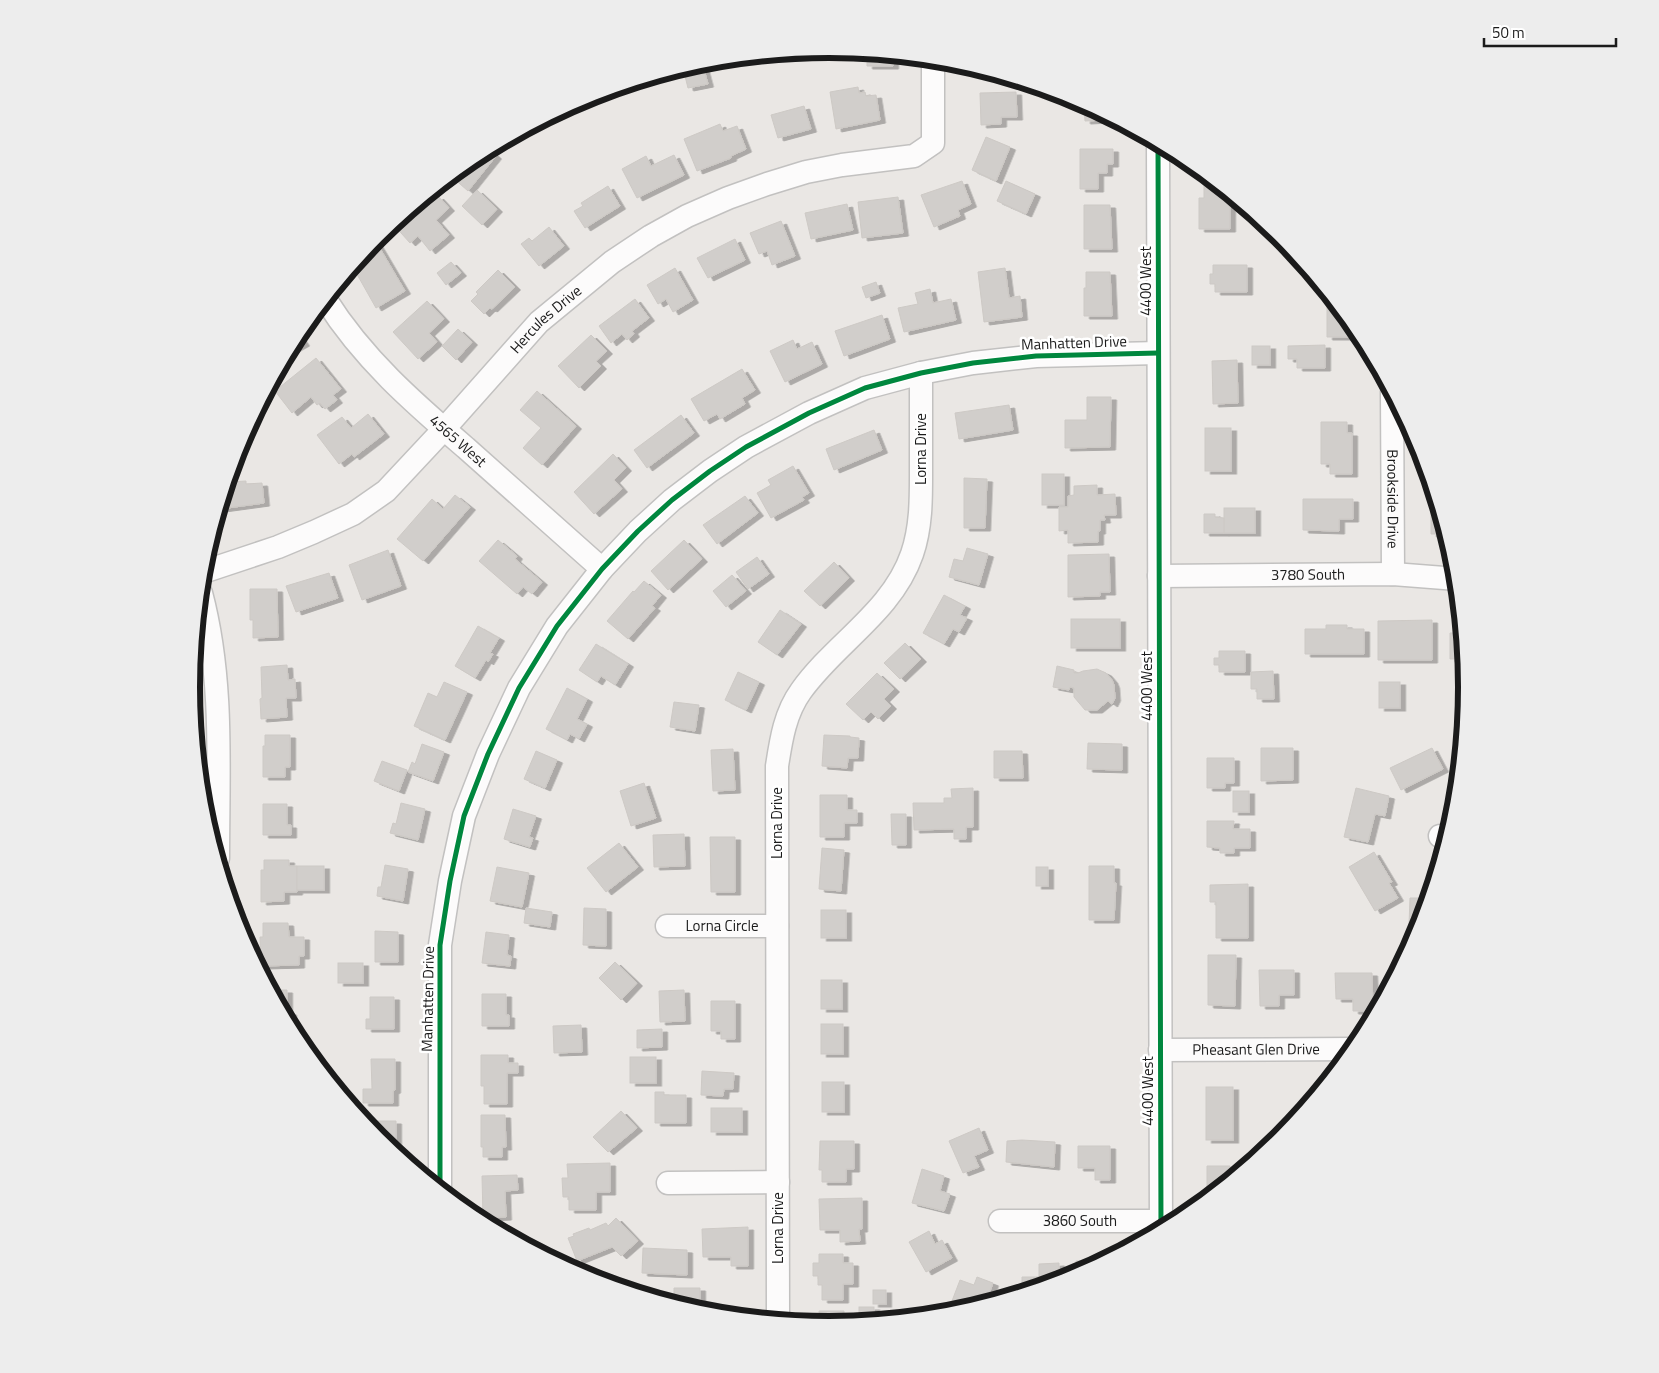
<svg xmlns="http://www.w3.org/2000/svg" width="1659" height="1373" font-family="'Titillium Web',sans-serif">
<defs>
<filter id="shadow"><feDropShadow dx="5.5" dy="3" stdDeviation="0" flood-color="#0004"/></filter>
</defs>
<rect width="100%" height="100%" fill="#eae7e4"/>
<g fill="#d1cecb" stroke="#cdc9c5" filter="url(#shadow)">
<polygon points="867,52 893,55 893,66 867,66"/>
<polygon points="702,62 708,84 688,88 683,68"/>
<polygon points="858,87 859,93 865,92 866,96 876,95 880,120 836,129 830,92"/>
<polygon points="1016,92 1017,117 1001,117 1001,124 981,125 980,93"/>
<polygon points="1084,103 1105,114 1105,120 1085,121"/>
<polygon points="804,106 811,129 778,138 771,115"/>
<polygon points="720,124 723,131 737,126 746,149 731,156 731,158 697,171 684,139"/>
<polygon points="986,137 1010,147 996,181 972,170"/>
<polygon points="488,149 496,156 468,191 451,176 475,156"/>
<polygon points="1080,149 1113,149 1113,164 1107,164 1107,173 1098,173 1098,189 1080,189"/>
<polygon points="674,155 684,175 637,198 622,169 646,156 651,166"/>
<polygon points="962,181 971,204 958,210 960,216 934,227 921,195"/>
<polygon points="1006,181 1035,194 1026,214 997,201"/>
<polygon points="1204,185 1219,185 1230,194 1230,229 1199,229 1199,198 1204,198"/>
<polygon points="608,186 620,206 585,228 574,211 583,206 581,203"/>
<polygon points="477,190 497,209 482,225 462,206"/>
<polygon points="438,196 449,208 436,220 449,235 430,251 418,236 410,243 393,224 421,200 427,206"/>
<polygon points="898,197 903,233 862,238 858,202"/>
<polygon points="847,204 853,230 811,239 805,213"/>
<polygon points="1084,205 1110,205 1112,249 1084,249"/>
<polygon points="781,221 795,256 772,265 767,251 759,254 750,233"/>
<polygon points="549,227 564,246 539,266 521,244 529,238 532,241"/>
<polygon points="735,239 745,260 708,278 697,258"/>
<polygon points="375,240 405,291 376,308 354,269 365,262 361,257"/>
<polygon points="451,262 461,273 446,285 437,273"/>
<polygon points="1213,265 1247,265 1247,292 1215,292 1215,284 1210,284 1210,274 1213,274"/>
<polygon points="675,268 693,300 673,312 666,299 658,304 647,285"/>
<polygon points="1005,268 1009,298 1020,296 1022,317 984,322 978,272"/>
<polygon points="498,270 515,287 492,309 490,308 484,314 471,301 478,294 476,292"/>
<polygon points="1086,272 1110,272 1112,316 1084,316 1084,288 1086,288"/>
<polygon points="876,282 880,293 866,298 862,287"/>
<polygon points="930,289 933,303 951,299 956,320 904,332 898,308 918,304 915,293"/>
<polygon points="1327,292 1352,323 1352,337 1327,337"/>
<polygon points="635,299 649,318 632,331 634,334 627,340 622,334 611,343 599,326"/>
<polygon points="427,301 444,319 429,333 437,342 418,359 393,332"/>
<polygon points="882,315 890,339 844,356 835,331"/>
<polygon points="458,329 472,342 456,360 442,346"/>
<polygon points="298,334 304,343 288,352"/>
<polygon points="591,335 607,351 596,361 601,366 579,388 558,366"/>
<polygon points="793,340 797,349 812,342 822,364 785,382 770,351"/>
<polygon points="1325,345 1325,368 1297,368 1297,359 1288,359 1288,346"/>
<rect x="1252" y="346" width="18" height="19"/>
<polygon points="316,358 341,389 333,395 337,400 325,409 320,403 317,405 311,397 292,413 275,391"/>
<polygon points="1237,360 1238,403 1213,404 1212,361"/>
<polygon points="742,369 755,390 742,398 745,404 720,419 717,414 704,421 691,399"/>
<polygon points="537,391 576,426 542,465 523,448 541,428 520,410"/>
<polygon points="1087,397 1111,397 1110,447 1065,448 1065,420 1087,420"/>
<polygon points="1009,405 1013,430 959,439 955,413"/>
<polygon points="368,414 384,434 354,457 352,454 339,464 317,435 342,417 351,428"/>
<polygon points="681,415 694,433 647,468 634,450"/>
<polygon points="1321,422 1347,422 1347,433 1352,433 1352,474 1330,474 1330,464 1321,464"/>
<rect x="1205" y="428" width="26" height="43"/>
<polygon points="874,430 882,450 834,470 826,449"/>
<polygon points="613,454 626,468 614,480 622,489 594,514 574,492"/>
<polygon points="793,466 809,493 802,497 804,500 771,518 757,493 771,485 768,480"/>
<rect x="1042" y="474" width="22" height="31"/>
<polygon points="964,478 987,479 985,528 964,528"/>
<polygon points="246,481 246,484 262,483 264,503 220,509 228,482"/>
<polygon points="1097,485 1097,495 1115,494 1116,515 1104,515 1105,520 1100,520 1100,531 1098,531 1098,542 1068,543 1068,530 1059,531 1059,507 1068,507 1068,496 1074,495 1074,486"/>
<polygon points="455,495 470,507 423,561 397,539 432,499 443,509"/>
<polygon points="745,496 758,513 717,544 703,525"/>
<polygon points="1303,499 1353,499 1353,519 1339,519 1339,531 1303,530"/>
<polygon points="1431,501 1436,501 1447,534 1431,534"/>
<rect x="1224" y="508" width="31" height="25"/>
<polygon points="1204,514 1215,514 1215,517 1224,518 1224,533 1204,533"/>
<polygon points="498,540 517,556 515,559 542,582 532,594 523,587 517,594 479,561"/>
<polygon points="684,540 702,559 668,590 651,571"/>
<polygon points="967,548 988,554 979,585 949,577 954,559 963,561"/>
<polygon points="388,550 401,586 362,600 349,565"/>
<polygon points="1109,554 1110,592 1100,592 1100,596 1068,597 1068,555"/>
<polygon points="757,557 769,574 748,589 736,572"/>
<polygon points="834,562 849,578 820,606 804,591"/>
<polygon points="329,573 338,598 296,612 286,586"/>
<polygon points="732,575 746,591 726,607 713,591"/>
<polygon points="644,581 661,595 652,606 655,608 628,639 607,621 633,591 634,592"/>
<polygon points="250,589 277,589 278,637 253,638 253,620 250,620"/>
<polygon points="944,595 965,606 960,615 967,618 959,632 953,629 944,644 923,633"/>
<polygon points="780,610 801,624 777,655 758,642"/>
<rect x="1071" y="619" width="49" height="29"/>
<polygon points="1432,620 1432,660 1378,660 1378,621"/>
<polygon points="1326,625 1347,625 1347,629 1364,629 1364,654 1305,654 1305,629 1326,629"/>
<polygon points="478,626 499,638 490,653 493,654 488,662 486,660 475,678 455,666"/>
<polygon points="1450,633 1462,633 1465,659 1450,659"/>
<polygon points="905,643 921,659 900,679 884,663"/>
<polygon points="596,644 628,664 615,685 601,676 597,682 579,670"/>
<polygon points="1219,651 1245,651 1245,672 1219,672 1219,665 1214,665 1214,658 1219,658"/>
<polygon points="287,665 288,680 295,679 296,698 286,698 287,717 261,719 260,699 262,698 261,667"/>
<polygon points="1057,666 1074,670 1074,673 1078,673 1083,671 1097,669 1106,673 1112,680 1114,685 1115,698 1112,704 1108,701 1097,710 1085,710 1074,697 1074,688 1070,687 1069,690 1053,687"/>
<polygon points="1273,671 1274,699 1257,699 1257,689 1251,689 1251,672"/>
<polygon points="738,672 759,682 746,710 725,700"/>
<polygon points="877,673 894,689 884,699 891,706 878,719 871,712 863,720 846,704"/>
<polygon points="444,682 467,692 445,740 414,726 428,693 437,697"/>
<rect x="1379" y="682" width="21" height="26"/>
<polygon points="567,688 587,699 577,719 587,724 579,739 570,734 567,740 546,729"/>
<polygon points="674,702 699,705 695,731 670,727"/>
<polygon points="265,735 290,735 290,767 285,767 285,777 263,777 263,746 265,746"/>
<polygon points="824,735 850,736 850,737 859,738 858,758 848,758 847,768 822,766"/>
<polygon points="1088,743 1122,744 1122,770 1087,769"/>
<polygon points="422,744 444,752 433,781 408,772 412,762 415,764"/>
<polygon points="1261,748 1293,748 1293,780 1261,781"/>
<polygon points="1432,748 1443,769 1401,790 1390,768"/>
<polygon points="733,749 735,790 713,791 711,750"/>
<polygon points="536,751 557,760 545,788 524,779"/>
<polygon points="994,751 1022,751 1023,778 994,778"/>
<polygon points="1207,758 1234,758 1234,783 1225,783 1225,788 1207,788"/>
<polygon points="1457,759 1460,760 1458,781 1452,780"/>
<polygon points="382,761 407,770 399,791 374,781"/>
<polygon points="644,783 656,818 631,826 620,791"/>
<polygon points="973,788 973,827 966,827 966,839 954,839 954,829 914,830 913,803 944,803 944,798 952,798 951,789"/>
<polygon points="1356,788 1389,796 1385,816 1375,814 1368,842 1344,837"/>
<rect x="1233" y="791" width="16" height="21"/>
<polygon points="820,795 847,795 847,810 857,810 857,823 844,823 844,837 820,837"/>
<polygon points="401,803 425,809 418,840 390,833 393,823 396,824"/>
<polygon points="263,804 287,804 287,825 291,825 291,835 263,835"/>
<polygon points="513,809 536,816 529,837 533,838 530,847 504,839"/>
<polygon points="891,814 906,814 906,845 892,845"/>
<polygon points="1207,821 1234,821 1233,829 1250,829 1250,848 1234,848 1234,853 1220,853 1220,848 1207,847"/>
<polygon points="684,834 685,866 654,867 653,835"/>
<polygon points="710,837 735,837 735,892 711,892"/>
<polygon points="619,843 638,867 606,892 587,868"/>
<polygon points="822,848 844,850 841,891 819,889"/>
<polygon points="1374,852 1392,882 1389,883 1398,898 1375,911 1349,867"/>
<polygon points="264,860 289,860 289,866 297,866 297,892 284,892 284,901 261,902 261,870 264,870"/>
<polygon points="385,865 408,869 403,901 377,896 378,887 381,887"/>
<rect x="297" y="866" width="27" height="24"/>
<polygon points="1089,866 1114,866 1114,883 1116,883 1114,920 1089,920"/>
<polygon points="497,867 529,873 522,907 490,901"/>
<rect x="1036" y="867" width="12" height="19"/>
<polygon points="1248,884 1248,938 1216,938 1216,902 1210,902 1210,885"/>
<polygon points="1410,898 1429,898 1420,925 1409,924"/>
<polygon points="526,908 552,912 550,927 524,923"/>
<polygon points="584,908 606,909 606,946 583,945"/>
<rect x="821" y="910" width="25" height="28"/>
<polygon points="263,923 288,923 289,937 304,937 304,956 299,956 299,965 261,966 260,937 263,937"/>
<polygon points="375,931 398,932 398,962 375,962"/>
<polygon points="486,932 509,935 507,955 511,956 510,966 482,963"/>
<polygon points="1208,955 1236,955 1235,1006 1208,1005"/>
<polygon points="615,962 637,983 621,1000 599,978"/>
<rect x="338" y="963" width="25" height="20"/>
<polygon points="1259,970 1294,970 1294,995 1279,995 1279,1006 1260,1006"/>
<polygon points="1335,973 1372,973 1373,1011 1353,1011 1353,999 1336,999"/>
<polygon points="1388,978 1393,978 1388,988"/>
<rect x="821" y="980" width="21" height="29"/>
<polygon points="272,990 287,990 287,1012 291,1012 291,1021 289,1021"/>
<polygon points="684,990 685,1021 660,1022 659,991"/>
<polygon points="482,994 506,994 506,1015 509,1015 509,1026 482,1026"/>
<polygon points="370,997 394,997 394,1029 366,1029 366,1019 370,1019"/>
<polygon points="711,1001 735,1001 735,1039 721,1039 721,1031 711,1031"/>
<rect x="821" y="1024" width="22" height="30"/>
<polygon points="581,1025 582,1052 554,1053 553,1026"/>
<polygon points="662,1029 662,1047 637,1048 637,1030"/>
<polygon points="481,1055 508,1055 508,1063 518,1063 518,1073 507,1073 507,1104 484,1104 484,1086 481,1086"/>
<rect x="630" y="1057" width="26" height="26"/>
<polygon points="371,1059 395,1059 395,1090 393,1091 393,1103 363,1103 363,1089 372,1089"/>
<polygon points="702,1071 734,1073 733,1089 724,1089 723,1096 701,1095"/>
<rect x="822" y="1082" width="22" height="30"/>
<rect x="1206" y="1087" width="27" height="53"/>
<polygon points="655,1092 664,1092 664,1095 686,1095 686,1123 655,1123"/>
<rect x="711" y="1108" width="31" height="24"/>
<polygon points="621,1111 637,1128 608,1152 593,1137"/>
<polygon points="481,1115 505,1115 506,1147 502,1147 502,1157 483,1157 483,1147 481,1147"/>
<polygon points="372,1121 396,1121 396,1151 378,1137 372,1130"/>
<polygon points="979,1128 988,1150 974,1156 979,1167 963,1173 949,1141"/>
<polygon points="1022,1140 1055,1142 1054,1167 1006,1162 1007,1141"/>
<polygon points="820,1141 854,1141 854,1169 846,1169 846,1182 822,1182 822,1170 819,1170"/>
<polygon points="1078,1146 1110,1146 1110,1180 1095,1180 1095,1168 1078,1168"/>
<polygon points="610,1163 610,1192 596,1192 596,1210 569,1210 569,1197 563,1197 562,1178 568,1178 567,1164"/>
<polygon points="1207,1166 1230,1166 1230,1179 1207,1198"/>
<polygon points="922,1169 944,1176 940,1191 950,1194 944,1211 912,1203"/>
<polygon points="517,1175 518,1190 505,1191 506,1217 483,1218 482,1176"/>
<polygon points="862,1198 862,1229 859,1229 860,1241 840,1242 840,1230 820,1230 819,1199"/>
<polygon points="616,1218 638,1241 621,1256 612,1247 577,1261 568,1238 574,1236 573,1234 589,1228 590,1230 606,1223 608,1226"/>
<polygon points="748,1227 748,1266 731,1266 731,1257 703,1257 702,1229"/>
<polygon points="929,1231 935,1244 942,1240 952,1258 926,1272 909,1242"/>
<polygon points="643,1248 687,1250 687,1275 642,1273"/>
<polygon points="819,1254 843,1254 843,1263 853,1263 853,1284 843,1284 843,1300 822,1300 822,1285 818,1285 818,1276 813,1276 813,1263 819,1263"/>
<polygon points="1076,1261 1097,1261 1097,1263 1076,1274"/>
<polygon points="1059,1263 1059,1280 1022,1291 1022,1277 1039,1277 1039,1264"/>
<polygon points="977,1277 993,1283 986,1302 967,1308 952,1301 960,1280 974,1285"/>
<polygon points="674,1288 700,1288 700,1309 664,1300 664,1296 674,1296"/>
<rect x="873" y="1290" width="13" height="14"/>
<rect x="859" y="1307" width="15" height="10"/>
<polygon points="819,1311 844,1311 844,1323 820,1323"/>
</g>
<g fill="none" stroke-linecap="round" stroke-linejoin="round">
<defs>
<g id="minor">
<polyline points="1158,142 1161,1229"/>
<path id="s1" d="M 326,300 C 363,359 414,403 466,448 C 511,488 557,529 602,569"/>
<path id="s2" d="M 1392,393 L 1393,574"/>
<path id="s3" d="M 203,572 L 278,547 L 314,532 L 353,514 L 386,491 L 444,429 L 539,322 L 612,262 L 651,236 L 687,216 L 728,198 L 767,184 L 806,172 L 842,165 L 914,156 L 933,143 L 933,59"/>
<path id="s4" d="M 1159,576 L 1393,574 L 1457,579"/>
<path d="M 201,593 C 224,679 218,770 218,858"/>
<polyline points="1440,836 1446,840"/>
<path id="s5" d="M 667,926 L 777,926"/>
<path id="s6" d="M 1160,1050 L 1353,1049"/>
<polyline points="668,1183 778,1182"/>
<polyline points="440,1188 440,945 450,881 464,816 488,754 519,688 557,626 602,569 638,531 672,500 710,471 746,447 809,413 865,388 921,373 973,363 1036,356 1158,353"/>
<path id="s7" d="M 1000,1221 L 1161,1221"/>
<path d="M 778,1319 L 777,766 C 781,740 785,713 801,691 C 835,643 892,612 912,554 C 922,525 921,494 921,464 C 921,434 921,403 921,373"/>
</g>
</defs>
<use href="#minor" stroke="#c2c1c0" stroke-width="25"/>
<use href="#minor" stroke="#fcfbfb" stroke-width="22"/>
<defs>
<g id="cycleway">
<polyline points="1158,142 1161,1229"/>
<polyline points="440,1188 440,945 450,881 464,816 488,754 519,688 557,626 602,569 638,531 672,500 710,471 746,447 809,413 865,388 921,373 973,363 1036,356 1158,353"/>
</g>
</defs>
<use href="#cycleway" stroke="#fff" stroke-width="8"/>
<use href="#cycleway" stroke="#00873e" stroke-width="5"/>
</g>
<g text-anchor="middle" stroke-width="5" stroke-linejoin="round" paint-order="stroke">
<g font-size="15" fill="#1b1b1b" stroke="#fff">
<text transform="translate(1146 281) rotate(-90)" y="5">4400 West</text>
<text dy="5" stroke="none"><textPath href="#s3" startOffset="436">Hercules Drive</textPath></text>
<text transform="translate(1074 343) rotate(-2)" y="5">Manhatten Drive</text>
<text dy="5" stroke="none"><textPath href="#s1" startOffset="194">4565 West</textPath></text>
<text transform="translate(921 449) rotate(-90)" y="5">Lorna Drive</text>
<text dy="5" stroke="none"><textPath href="#s2" startOffset="106">Brookside Drive</textPath></text>
<text dy="5" stroke="none"><textPath href="#s4" startOffset="149">3780 South</textPath></text>
<text transform="translate(1147 686) rotate(-90)" y="5">4400 West</text>
<text transform="translate(777 823) rotate(-90)" y="5">Lorna Drive</text>
<text dy="5" stroke="none"><textPath href="#s5" startOffset="55">Lorna Circle</textPath></text>
<text transform="translate(428 999) rotate(-89)" y="5">Manhatten Drive</text>
<text dy="5" stroke="none"><textPath href="#s6" startOffset="96">Pheasant Glen Drive</textPath></text>
<text transform="translate(1148 1091) rotate(-90)" y="5">4400 West</text>
<text dy="5" stroke="none"><textPath href="#s7" startOffset="80">3860 South</textPath></text>
<text transform="translate(778 1228) rotate(-90)" y="5">Lorna Drive</text>
</g>
</g>
<path d="M0 0H1659V1373H0ZM200 687a629 629 0 1 1 1258 0a629 629 0 1 1-1258 0Z" fill="#ededed" fill-rule="evenodd"/>
<path fill="none" stroke="#1b1b1b" stroke-width="6" d="M200 687a629 629 0 1 1 1258 0a629 629 0 1 1-1258 0Z"/>
<path d="M1484 38v8h132v-8" fill="none" stroke="#1b1b1b" stroke-width="2.5"/>
<text x="1492" y="38" font-size="15" fill="#1b1b1b" stroke="#ffffff" stroke-width="4" paint-order="stroke">50 m</text>
</svg>
